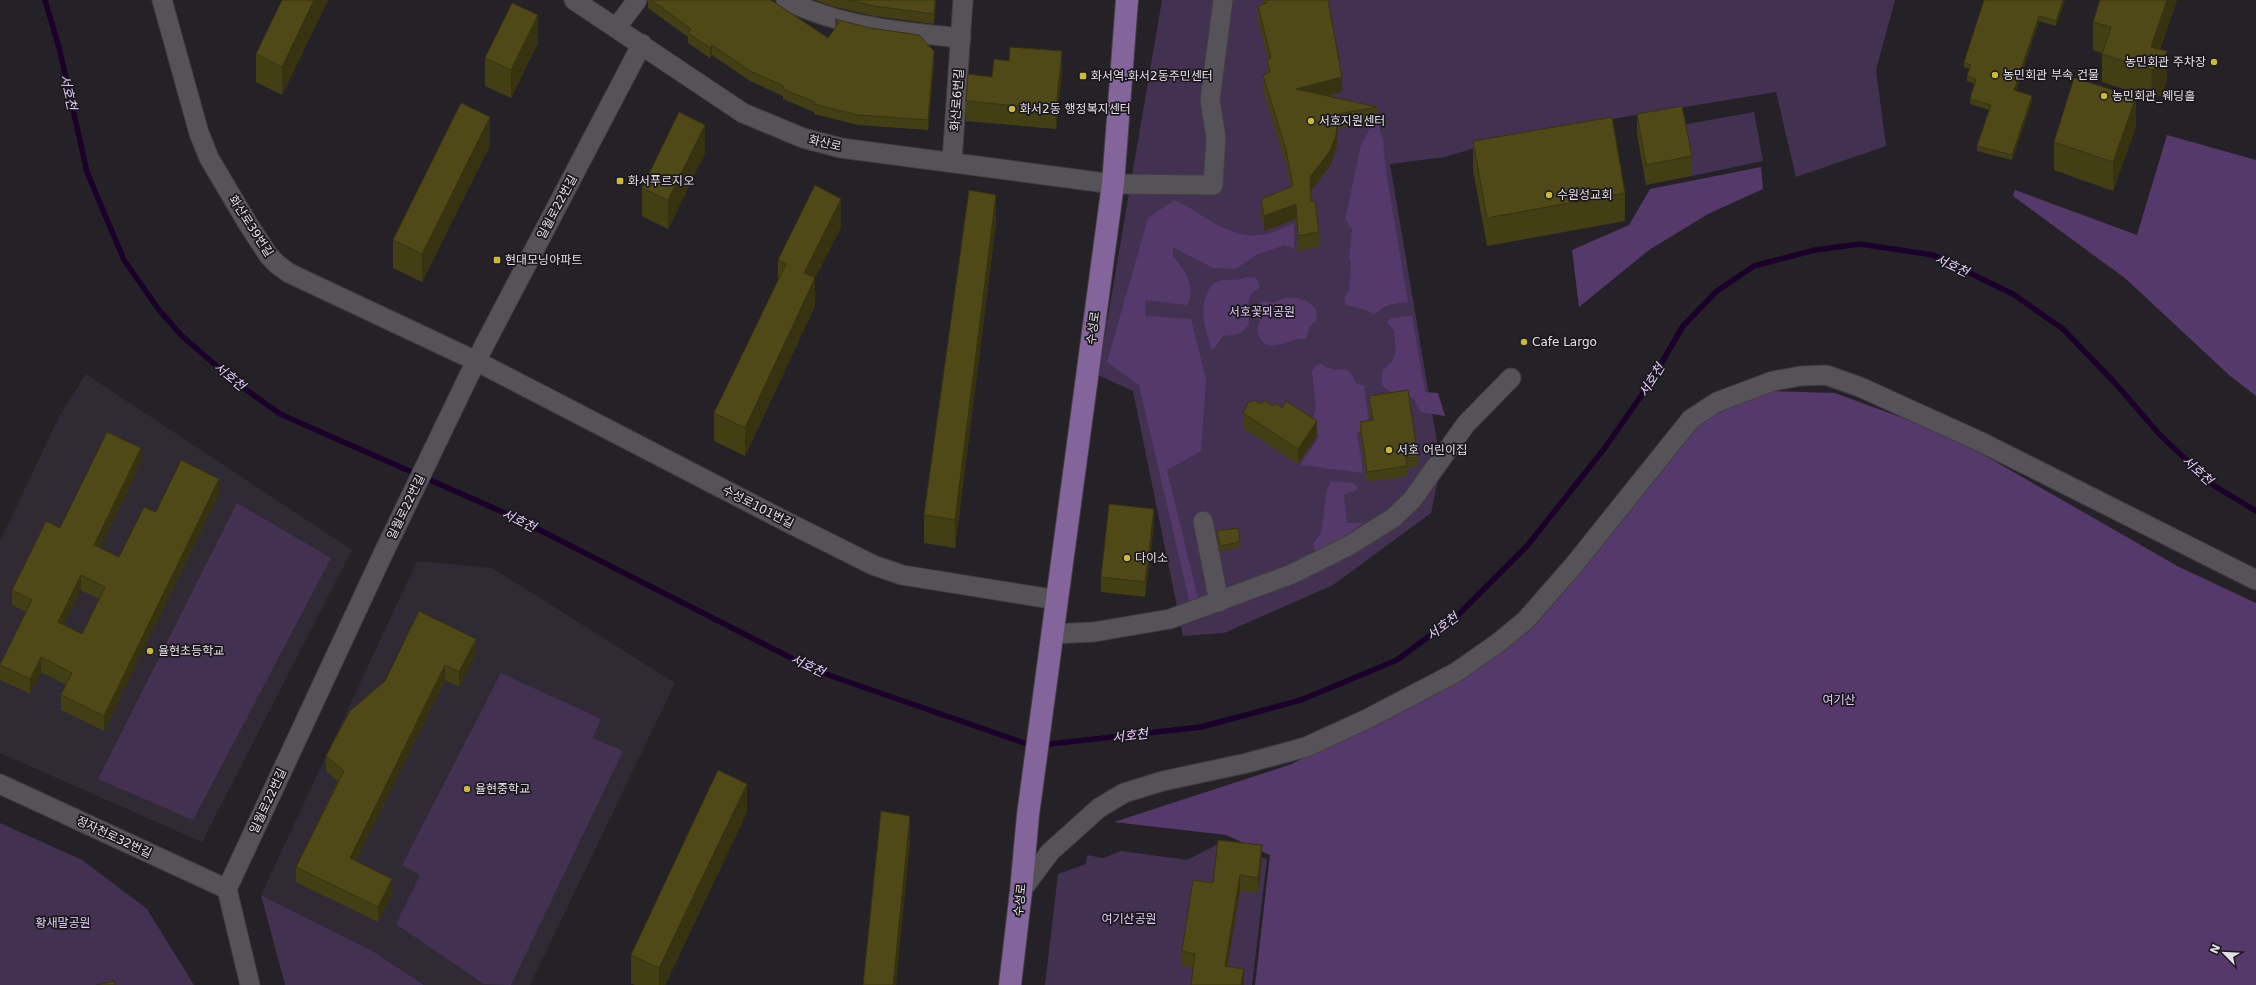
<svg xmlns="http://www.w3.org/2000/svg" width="2256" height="985" font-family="'DejaVu Sans','Noto Sans KR',sans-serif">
<rect width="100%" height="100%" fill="#242227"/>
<g fill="#2f2a34">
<polygon points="86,374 352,550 202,842 0,753 0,541 59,417"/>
<polygon points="417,561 492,568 675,683 530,985 424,985 371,950 261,895"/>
</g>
<g fill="#433152">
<polygon points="1162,0 1895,0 1876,70 1886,146 1796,177 1776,92 1618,118 1594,124 1478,147 1445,157 1390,164 1441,466 1431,513 1333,585 1224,633 1183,636 1133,391 1098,375"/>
<polygon points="1754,112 1763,161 1692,176 1682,125"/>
<polygon points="237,503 331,558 193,820 98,779"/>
<polygon points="501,673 601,719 593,738 623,751 511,985 484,984 396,924 420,875 402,865"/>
<polygon points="0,823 82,860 147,909 194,985 0,985"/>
<polygon points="1216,845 1267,859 1252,985 1045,985 1058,874 1086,864 1087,855 1103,858 1121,851 1187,860"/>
<polygon points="261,895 371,950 424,985 285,985"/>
</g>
<g fill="#54396a">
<path d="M 1376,117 L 1383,139 L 1386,171 L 1408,303 C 1393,302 1385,305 1374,315 L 1366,310 L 1346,305 L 1344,298 L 1349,291 L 1351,263 L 1349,258 L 1352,229 L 1345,219 L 1361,145 Z"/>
<polygon points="2167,135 2256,160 2256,396 2229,375 2126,279 2013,196 2015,190 2137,235"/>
<polygon points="1761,167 1763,189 1708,214 1649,250 1579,307 1572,250 1629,225 1650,189"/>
<path d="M 1174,200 C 1203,212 1224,238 1259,235 C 1270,235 1284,227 1294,223 L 1294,249 L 1285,245 L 1258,254 L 1235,269 L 1213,268 L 1173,247 L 1173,256 C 1185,271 1197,286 1187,305 L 1145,300 L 1146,316 L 1191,319 L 1206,379 L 1201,451 L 1167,470 L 1199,602 L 1190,604 L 1139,385 L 1107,362 L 1148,218 Z"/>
<path d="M 1247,277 L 1256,278 L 1260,287 L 1251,294 L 1248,302 L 1249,325 L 1239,334 L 1223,336 L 1214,349 L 1211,349 C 1206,328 1198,311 1208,291 C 1210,287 1212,284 1216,282 C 1226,278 1237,282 1247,277 Z"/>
<path d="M 1284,298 C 1298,297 1307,299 1316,309 L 1317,320 L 1310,326 L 1306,339 C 1291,336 1268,356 1260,338 C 1257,332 1257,327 1260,320 L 1256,318 L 1255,307 C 1261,301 1265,300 1272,303 Z"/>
<polygon points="1412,316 1425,392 1438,393 1445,416 1421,412 1413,398 1399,397 1382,386 1382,372 1393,360 1396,350 1394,331 1387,322 1392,318"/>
<path d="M 1320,364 C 1324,365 1328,369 1332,369 C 1350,370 1347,366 1357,384 L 1364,385 L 1370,429 L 1357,432 L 1363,473 L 1301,465 L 1319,436 L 1315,431 L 1312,422 L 1316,409 L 1312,372 L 1315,366 Z"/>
<polygon points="1774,391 1835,393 1949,435 2179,567 2256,603 2256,985 1255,985 1270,855 1226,835 1114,822 1292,764 1486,662 1678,445 1707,415"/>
<polygon points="1331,481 1353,483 1359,489 1344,495 1347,523 1363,523 1317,556 1313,544 1321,533 1327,490"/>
</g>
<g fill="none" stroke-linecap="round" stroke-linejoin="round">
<g stroke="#1a002b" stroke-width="5.5">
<polyline points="45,0 60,51 87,172 124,260 159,310 182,336 234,381 280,414 514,517 817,671 1033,746"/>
<polyline points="1041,745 1201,727 1301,700 1397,660 1459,614 1527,546 1604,449 1648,386 1683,326 1717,291 1754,266 1815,250 1860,244 1933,255 2013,294 2063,329 2115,383 2160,435 2213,485 2256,511"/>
</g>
<defs>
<g id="minor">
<polyline points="162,0 199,133 209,158 248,224 269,256 278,265 289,273 476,361 787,522 873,565 902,575 1058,600"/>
<polyline points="574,0 743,113 803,138 841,148 1113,184 1213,185 1216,137 1210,100 1223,0"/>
<path d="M 786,0 C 841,27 901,32 961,38"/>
<polyline points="617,27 637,0"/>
<polyline points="952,162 963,0"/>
<polyline points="1203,521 1219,602"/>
<polyline points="1052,634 1094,632 1170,619 1292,574 1350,545 1393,518 1412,500 1466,424 1511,378"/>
<polyline points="0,784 227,889"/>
<polyline points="1021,891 1050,852 1099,808 1124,793 1163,781 1247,763 1306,747 1367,719 1455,673 1498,643 1525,621 1574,565 1691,419 1717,402 1773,381 1801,376 1826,375 1860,387 1981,442 2256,580"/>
<polyline points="250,985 227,889 383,554 476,361 642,44"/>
</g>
<polyline id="major" points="1010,985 1021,891 1028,815 1113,184 1127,0"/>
</defs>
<use href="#minor" stroke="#413e43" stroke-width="21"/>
<use href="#major" stroke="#413e43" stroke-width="24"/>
<use href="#minor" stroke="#555258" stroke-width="19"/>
<use href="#major" stroke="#83659c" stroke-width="22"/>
</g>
<g fill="#433f14" fill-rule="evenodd">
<polygon points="328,0 282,95 256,82 256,54"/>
<polygon points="648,0 771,0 828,38 835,30 835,19 934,62 928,130 858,125 814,114 814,112 783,99 783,96 750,81 712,55 710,58 688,43 688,37 648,8"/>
<polygon points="815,0 936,0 934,24 874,16 831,6"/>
<polygon points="1263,0 1328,0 1342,92 1327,96 1377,107 1377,122 1338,129 1336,150 1330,166 1311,191 1311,201 1319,232 1319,247 1298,251 1296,219 1264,231 1261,214 1261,199 1291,188 1286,165 1263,90 1263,75 1267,73 1267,60 1268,59 1258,21 1258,6 1263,4"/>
<polygon points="2065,0 2056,26 2039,21 2016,91 2032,101 2012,160 1977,151 1977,146 1989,110 1970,104 1970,99 1975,84 1967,81 1967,76 1970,69 1964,67 1964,62"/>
<polygon points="2100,0 2177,0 2160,49 2167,79 2162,95 2152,98 2102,82 2102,53 2093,50 2093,22"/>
<polygon points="538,43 511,98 485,86 485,58"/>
<polygon points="1062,71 1056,129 966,121 966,101 992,77"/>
<polygon points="1637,114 1692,156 1692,176 1646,185 1637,134"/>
<polygon points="2136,126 2113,191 2054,170 2054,142"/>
<polygon points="1473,141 1625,193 1625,221 1487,246 1473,170"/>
<polygon points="490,145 422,282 393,268 393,240"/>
<polygon points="705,153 668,229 642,216 642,188"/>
<polygon points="996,223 955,548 924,543 924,515"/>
<polygon points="841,227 815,278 815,306 745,456 714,441 714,413 778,280 778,260"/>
<polygon points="1369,396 1418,457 1418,467 1407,468 1407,476 1367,482 1360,432 1360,422 1371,420 1369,406"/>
<polygon points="1243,413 1317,436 1298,464 1243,428"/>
<path d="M 141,463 L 100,548 L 119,557 L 156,512 L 219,494 L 104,731 L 61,710 L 61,695 L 66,685 L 41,672 L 30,694 L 0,680 L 0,665 L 26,612 L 12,605 L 12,590 L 60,528 ZM 81,590 L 99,599 L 82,634 L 64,625 Z"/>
<polygon points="1154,524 1145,597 1101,592 1101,577"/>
<polygon points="1217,531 1240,542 1240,547 1220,551 1217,537"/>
<polygon points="476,654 459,687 445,680 356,861 392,894 378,922 296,882 296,867 338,781 326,771 326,756 385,681"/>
<polygon points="747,812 665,985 635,985 631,983 631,955"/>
<polygon points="1262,860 1258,893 1240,891 1193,968 1182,966 1182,951 1213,883"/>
</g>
<g fill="#373310">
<polygon points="314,0 328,0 282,95 282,67"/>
<polygon points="935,0 936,0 934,24 934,14"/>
<polygon points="2063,0 2065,0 2056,26 2056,21"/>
<polygon points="2167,0 2177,0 2153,69 2167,51 2167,79 2162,95 2152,98 2151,47"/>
<polygon points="538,15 538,43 511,98 511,70"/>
<polygon points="2039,16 2039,21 2014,95 2014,90"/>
<polygon points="712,45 712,55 710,58 710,48"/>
<polygon points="934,51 934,62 928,130 928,120"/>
<polygon points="1062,51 1062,71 1056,129 1056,110"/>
<polygon points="1342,77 1342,92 1296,104 1296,89"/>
<polygon points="2032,96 2032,101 2012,160 2012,155"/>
<polygon points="2136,97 2136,126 2113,191 2113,162"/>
<polygon points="1338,114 1338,129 1336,150 1330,166 1310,192 1310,177"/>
<polygon points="490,117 490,145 422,282 422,254"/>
<polygon points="705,125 705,153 668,229 668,200"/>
<polygon points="996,195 996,223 955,548 955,520"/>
<polygon points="841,199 841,227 815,278 815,306 745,456 745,428 804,273"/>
<polygon points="1296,204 1296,219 1264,231 1264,216"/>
<polygon points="1317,421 1317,436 1298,464 1298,449"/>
<polygon points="141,448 141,463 94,560 94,545"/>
<polygon points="219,479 219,494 104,731 104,716"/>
<polygon points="1154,509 1154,524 1145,597 1145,582"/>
<polygon points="81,575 81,590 58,637 58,622"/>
<polygon points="476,639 476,654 459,687 459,672"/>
<polygon points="41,657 41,672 30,694 30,679"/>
<polygon points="445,665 445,680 350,873 350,858"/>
<polygon points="747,784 747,812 665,985 659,985 659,968"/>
<polygon points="910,816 910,844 896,985 893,985"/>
<polygon points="1262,845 1262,860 1258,893 1258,878"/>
<polygon points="1240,875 1240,891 1225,981 1225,966"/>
<polygon points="392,879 392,894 378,922 378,907"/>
<polygon points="1244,969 1244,985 1241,985"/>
</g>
<g fill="#4e4917" stroke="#373310" fill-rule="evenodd">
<polygon points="282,0 314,0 282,67 256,54"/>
<polygon points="651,0 771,0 828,38 839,23 835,19 870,28 919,35 934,51 928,120 858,115 814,104 815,102 783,89 784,86 750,71 712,45 710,48 688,33 691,29"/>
<polygon points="849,0 935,0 934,14 874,6"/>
<polygon points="1266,0 1328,0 1342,77 1296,89 1377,107 1338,114 1336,135 1330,151 1310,177 1311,201 1315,201 1319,232 1298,236 1296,204 1264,216 1261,199 1293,186 1286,150 1263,75 1270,72 1267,60 1271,58 1258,6 1266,3"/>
<polygon points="1984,0 2063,0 2056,21 2039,16 2014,90 2032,96 2012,155 1977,146 1991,105 1970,99 1976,79 1967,76 1971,65 1964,62"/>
<polygon points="2100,0 2167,0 2151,47 2167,51 2162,66 2152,70 2102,54 2111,27 2093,22"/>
<polygon points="512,3 538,15 511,70 485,58"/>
<polygon points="1010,47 1062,51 1056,110 966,101 968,74 992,77 994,59 1009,61"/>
<polygon points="2074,78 2136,97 2113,162 2054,142"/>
<polygon points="461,103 490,117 422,254 393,240"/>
<polygon points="1682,106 1692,156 1646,165 1637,114"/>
<polygon points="679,112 705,125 668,200 642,188"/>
<polygon points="1612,117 1625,193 1487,218 1473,141"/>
<polygon points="815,185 841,199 804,273 815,278 745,428 714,413 786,264 778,260"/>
<polygon points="969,190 996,195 955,520 924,515"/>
<polygon points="1408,390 1418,457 1406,458 1407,466 1367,472 1360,422 1373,420 1369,396"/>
<polygon points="1254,400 1261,404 1264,400 1273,406 1275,403 1282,408 1286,401 1317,421 1298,449 1243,413 1249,401 1252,402"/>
<path d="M 107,432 L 141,448 L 94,545 L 119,557 L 144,507 L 156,512 L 181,460 L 219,479 L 104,716 L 61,695 L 72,673 L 41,657 L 30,679 L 0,665 L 32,600 L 12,590 L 46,521 L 60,528 ZM 81,575 L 105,587 L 82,634 L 58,622 Z"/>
<polygon points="1109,504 1154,509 1145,582 1101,577"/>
<polygon points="1238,528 1240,542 1220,546 1217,531"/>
<polygon points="419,611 476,639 459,672 445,665 350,858 392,879 378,907 296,867 344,771 326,756 350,711 385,681"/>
<polygon points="718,770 747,784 659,968 631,955"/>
<polygon points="881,811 910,816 893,985 863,985"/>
<polygon points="1218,840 1262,845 1258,878 1240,875 1225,966 1244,969 1241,985 1191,985 1195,954 1182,951 1193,880 1213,883"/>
<polygon points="114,981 115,985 96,985"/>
</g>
<g fill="#c8bb3b" stroke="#1b181d" stroke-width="1.5">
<circle cx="2214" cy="62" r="4"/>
<circle cx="1995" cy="75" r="4"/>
<rect x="1079" y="72" width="8" height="8" rx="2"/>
<circle cx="2104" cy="96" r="4"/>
<circle cx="1012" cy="109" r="4"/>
<circle cx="1311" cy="121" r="4"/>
<rect x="616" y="177" width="8" height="8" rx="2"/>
<circle cx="1549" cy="195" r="4"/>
<rect x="493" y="256" width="8" height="8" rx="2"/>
<circle cx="1524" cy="342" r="4"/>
<circle cx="1389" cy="450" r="4"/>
<circle cx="1127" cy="558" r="4"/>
<circle cx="150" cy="651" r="4"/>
<circle cx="467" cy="789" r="4"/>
</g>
<g text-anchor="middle" stroke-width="3.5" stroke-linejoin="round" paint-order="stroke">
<g font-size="12" fill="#e3e1e5" stroke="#1b181d" text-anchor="start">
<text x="2206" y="66" text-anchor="end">농민회관 주차장</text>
<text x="2003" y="79">농민회관 부속 건물</text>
<text x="1091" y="80">화서역.화서2동주민센터</text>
<text x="2112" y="100">농민회관_웨딩홀</text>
<text x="1020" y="113">화서2동 행정복지센터</text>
<text x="1319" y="125">서호지원센터</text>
<text x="628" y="185">화서푸르지오</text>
<text x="1557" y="199">수원성교회</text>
<text x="505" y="264">현대모닝아파트</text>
<text x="1532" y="346">Cafe Largo</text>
<text x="1397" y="454">서호 어린이집</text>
<text x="1135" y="562">다이소</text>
<text x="158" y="655">율현초등학교</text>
<text x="475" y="793">율현중학교</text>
</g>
<g font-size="12" fill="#e3e1e5" stroke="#1b181d">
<text transform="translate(957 100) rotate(-86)" y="4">화산로6번길</text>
<text transform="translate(825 143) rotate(13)" y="4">화산로</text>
<text transform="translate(557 207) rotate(-62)" y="4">일월로22번길</text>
<text transform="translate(251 226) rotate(57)" y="4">화산로39번길</text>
<text transform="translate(1093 328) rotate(-82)" y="4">수성로</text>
<text transform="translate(406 507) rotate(-64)" y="4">일월로22번길</text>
<text transform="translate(758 507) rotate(27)" y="4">수성로101번길</text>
<text transform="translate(268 801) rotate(-65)" y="4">일월로22번길</text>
<text transform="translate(114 837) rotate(25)" y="4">정자천로32번길</text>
<text transform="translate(1020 900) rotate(-84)" y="4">수성로</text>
</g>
<g font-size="12" fill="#e1c9f8" stroke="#1b181d">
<text x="1262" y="316">서호꽃뫼공원</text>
<text x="1839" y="704">여기산</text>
<text x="1129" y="923">여기산공원</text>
<text x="63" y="927">황새말공원</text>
</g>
<g font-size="13" font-style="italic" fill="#e6cdfd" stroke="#1b181d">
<text transform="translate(69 92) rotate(77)" y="5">서호천</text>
<text transform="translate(1952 265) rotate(25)" y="5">서호천</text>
<text transform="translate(230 376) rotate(39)" y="5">서호천</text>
<text transform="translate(1651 380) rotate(-58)" y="5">서호천</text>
<text transform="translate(2198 470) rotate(42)" y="5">서호천</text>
<text transform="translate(519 520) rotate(26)" y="5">서호천</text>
<text transform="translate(1442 626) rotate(-37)" y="5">서호천</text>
<text transform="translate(808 665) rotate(25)" y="5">서호천</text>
<text transform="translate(1130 735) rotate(-7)" y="5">서호천</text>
</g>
</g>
<g transform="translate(2224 953) rotate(294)" stroke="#1b181d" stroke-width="3" paint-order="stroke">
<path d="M0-3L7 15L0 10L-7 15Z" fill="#e3e1e5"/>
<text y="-6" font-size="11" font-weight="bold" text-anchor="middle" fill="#e3e1e5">N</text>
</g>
</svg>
